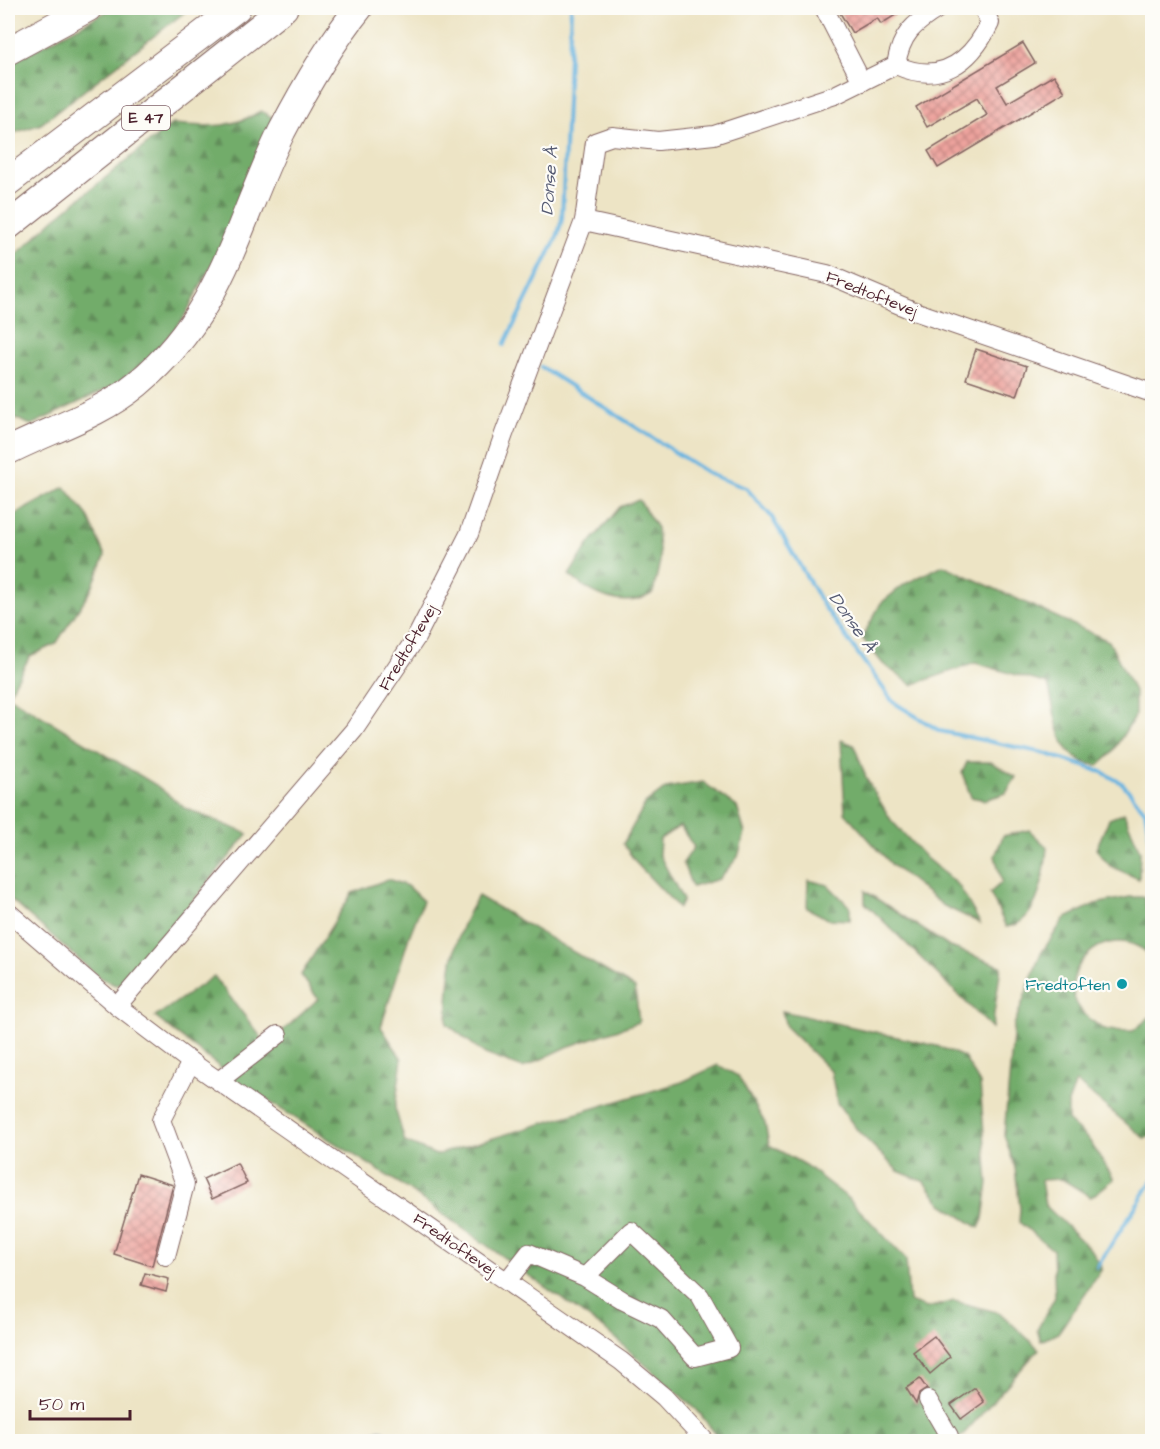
<svg xmlns="http://www.w3.org/2000/svg" width="1160" height="1449" font-family="'Architects Daughter',sans-serif">
<defs>
<pattern id="forest-firs" width="22" height="20" patternUnits="userSpaceOnUse" patternTransform="scale(1.5)"><rect width="22" height="20" fill="#72ac6b"/><path d="M5 1l3.5 6h-7zM16 11l3.5 6h-7z" fill="#608b58"/></pattern>
<pattern id="water-rules" width="6" height="5" patternUnits="userSpaceOnUse" patternTransform="scale(1.5)"><rect width="6" height="5" fill="#67b4e0"/><path d="M0 2.5h6" fill="none" stroke="#5792b6"/></pattern>
<pattern id="building-cross-hatch" width="8" height="8" patternUnits="userSpaceOnUse" patternTransform="scale(1.5)"><rect width="8" height="8" fill="#eda39d"/><path d="M0 0l8 8M0 8l8-8" fill="none" stroke="#c28480"/></pattern>
</defs>
<rect width="100%" height="100%" fill="#fdfcf7"/>
<filter id="ink" filterUnits="userSpaceOnUse"><feTurbulence type="fractalNoise" baseFrequency=".0167" numOctaves="2"/><feDisplacementMap in="SourceGraphic" scale="12" xChannelSelector="R" yChannelSelector="G"/><feConvolveMatrix kernelMatrix="1 2 1 2 8 2 1 2 1" color-interpolation-filters="sRGB"/></filter>
<filter id="wash" filterUnits="userSpaceOnUse"><feTurbulence type="fractalNoise" baseFrequency=".008" numOctaves="4" result="noise"/><feDisplacementMap in="SourceGraphic" scale="24" xChannelSelector="R" yChannelSelector="G"/><feGaussianBlur stdDeviation="1.35" result="paint"/><feColorMatrix in="noise" values="0 0 0 0 0 0 0 0 0 0 0 0 0 0 0 0 0 1.4 0 .05"/><feComposite in="paint" operator="in"/></filter>
<g filter="url(#wash)">
<rect width="100%" height="100%" fill="#ede4c5"/>
<g fill="url(#forest-firs)" stroke="#5e664b" stroke-width="1.5">
<polygon points="113,8 190,8 41,124 8,135 8,64"/>
<path d="M 261,111 L 275,119 L 246,200 L 183,319 L 148,360 L 113,386 L 31,425 L 8,415 L 8,265 L 11,260 L 54,219 L 172,124 C 207,126 230,130 261,111 Z"/>
<polygon points="65,487 88,516 105,556 91,590 56,644 30,656 8,696 156,785 185,808 248,834 125,983 115,985 99,977 8,897 8,536 14,515"/>
<path d="M 639,500 L 657,528 L 660,561 L 653,593 C 624,611 592,595 569,575 L 589,544 L 620,507 Z"/>
<path d="M 943,565 L 1109,641 L 1135,693 L 1135,716 L 1111,754 L 1099,765 C 1056,764 1057,716 1048,684 L 975,663 L 912,685 L 883,664 L 862,638 L 881,603 L 905,584 Z"/>
<polygon points="841,740 854,745 867,780 891,820 926,858 959,886 980,923 944,906 892,865 845,813"/>
<polygon points="967,762 991,762 1016,777 1006,793 985,800 971,797 962,773"/>
<polygon points="703,782 737,807 745,833 738,857 719,879 692,887 683,863 694,847 680,826 660,839 659,854 683,900 679,908 638,865 623,844 645,804 666,788"/>
<polygon points="1124,813 1140,851 1139,879 1110,866 1096,849 1109,819"/>
<path d="M 1029,830 L 1047,847 C 1045,873 1039,924 1006,927 L 990,893 L 1002,882 L 995,856 L 1003,836 Z"/>
<polygon points="388,879 407,886 423,901 409,937 381,1027 402,1059 395,1108 405,1142 436,1155 682,1082 718,1065 738,1076 765,1123 769,1145 805,1165 848,1198 906,1259 909,1302 927,1308 954,1301 1000,1313 1039,1349 962,1436 953,1441 721,1441 697,1410 604,1329 399,1183 244,1086 155,1017 214,976 267,1045 318,999 301,975 352,893"/>
<polygon points="808,880 828,885 850,907 850,920 828,919 807,908"/>
<polygon points="865,891 948,946 1001,966 992,1028 865,903"/>
<path d="M 478,896 L 635,988 L 639,1022 L 567,1047 L 523,1068 L 485,1054 L 447,1024 C 449,973 450,941 478,896 Z"/>
<path d="M 1130,897 L 1144,897 L 1152,932 L 1152,957 C 1105,911 1042,982 1090,1019 C 1094,1022 1100,1028 1105,1029 C 1113,1032 1124,1030 1133,1031 L 1152,1015 L 1152,1136 L 1144,1138 L 1076,1082 L 1068,1103 L 1068,1121 L 1089,1140 L 1114,1179 L 1091,1197 L 1062,1179 L 1041,1180 L 1045,1205 L 1093,1252 L 1102,1269 L 1058,1333 L 1041,1341 L 1037,1330 L 1055,1297 L 1053,1250 L 1019,1222 L 1020,1209 L 1015,1168 L 1004,1135 L 1014,1025 L 1040,955 L 1064,919 L 1095,904 Z"/>
<polygon points="782,1011 937,1046 964,1057 980,1084 988,1183 983,1219 979,1228 942,1204 925,1182 898,1171 858,1131 837,1103 831,1071 786,1027"/>
</g>
<polygon fill="url(#water-rules)" stroke="#586a86" stroke-width="1.5" points="380,1429 401,1441 344,1441"/>
<g fill="none" stroke-linecap="round" stroke-linejoin="round">
<g stroke="#67b4e0" stroke-width="4">
<polyline points="504,345 557,237 562,219 571,8"/>
<polyline points="541,367 711,475 746,488 771,516 823,605 893,702 940,731 1044,753 1102,772 1123,784 1145,811 1152,850"/>
<polyline points="1097,1267 1152,1181"/>
</g>
</g>
<g id="blocks">
<g fill="url(#building-cross-hatch)">
<polygon points="837,8 907,8 881,24 877,18 852,33"/>
<polygon points="1023,43 1035,63 997,86 1007,103 1054,75 1065,92 938,168 928,151 987,115 977,98 927,127 916,107"/>
<polygon points="976,349 1027,366 1017,396 966,379"/>
<polygon points="237,1163 247,1183 212,1199 203,1179"/>
<polygon points="138,1174 173,1185 152,1266 114,1254"/>
<polygon points="145,1273 169,1279 166,1292 141,1285"/>
<polygon points="934,1336 950,1357 930,1374 913,1352"/>
<polygon points="920,1379 927,1389 919,1394 916,1404 906,1388"/>
<polygon points="975,1388 984,1402 961,1419 951,1405"/>
</g>
</g>
</g>
<g filter="url(#ink)">
<use href="#blocks" fill-opacity="0" stroke="#836461" stroke-width="1.5"/>
<g fill="none" stroke-linecap="round" stroke-linejoin="round">
<defs>
<g id="minor">
<polyline points="824,8 862,82"/>
<path d="M 896,65 C 939,85 970,64 990,23 L 983,8"/>
<path d="M 896,65 C 901,34 913,24 939,8"/>
<polyline points="584,221 827,274 914,311 1152,393"/>
<polyline points="8,912 117,1006 191,1062 621,1361 664,1397 706,1442"/>
<polyline points="117,1006 354,730 416,638 469,534 504,434 584,221 595,142 612,136 658,141 714,135 835,95 896,65"/>
<polyline points="220,1080 278,1035"/>
<polyline points="166,1256 185,1184 161,1120 191,1062"/>
<polyline points="507,1281 529,1253 585,1277 622,1300 661,1319 695,1357 729,1348 700,1296 631,1231 585,1277"/>
<polyline points="928,1400 949,1436 941,1442"/>
</g>
<g id="highway">
<polyline points="8,51 88,8"/>
<polyline points="8,182 237,8"/>
<polyline points="8,226 284,8"/>
<path d="M 8,451 C 51,429 98,416 137,384 C 223,313 236,225 282,131 C 304,89 329,45 359,8"/>
</g>
</defs>
<use href="#minor" stroke="#836461" stroke-width="20"/>
<use href="#highway" stroke="#836461" stroke-width="29"/>
<use href="#minor" stroke="#fff" stroke-width="18"/>
<use href="#highway" stroke="#fff" stroke-width="27"/>
</g>
</g>
<circle fill="#0f9aa8" stroke="#fdfcf7" stroke-width="2" cx="1122" cy="984" r="6"/>
<g text-anchor="middle" stroke-width="4.5" stroke-linejoin="round" paint-order="stroke">
<rect fill="#fdfcf7" stroke="#806168" stroke-width="1.5" x="122" y="106" width="48" height="24" rx="4.5"/>
<g font-size="15" font-weight="bold" fill="#4a1f2b">
<text x="146" y="123">E 47</text>
</g>
<g font-size="16" fill="#4a1f2b" stroke="#fdfcf7">
<text transform="translate(872 293) rotate(22)" y="6">Fredtoftevej</text>
<text transform="translate(407 647) rotate(-59)" y="6">Fredtoftevej</text>
<text transform="translate(455 1244) rotate(35)" y="6">Fredtoftevej</text>
</g>
<g font-size="16" fill="#0d838f" stroke="#fdfcf7" text-anchor="end">
<text x="1110" y="990">Fredtoften</text>
</g>
<g font-size="18" font-style="italic" fill="#565b73" stroke="#fdfcf7">
<text transform="translate(549 181) rotate(-86)" y="6">Donse Å</text>
<text transform="translate(853 622) rotate(55)" y="6">Donse Å</text>
</g>
</g>
<rect width="1160" height="1449" fill="none" stroke="#fdfcf7" stroke-width="30"/>
<path d="M30 1410v9h100v-9" fill="none" stroke="#4a1f2b" stroke-width="3"/>
<text x="39" y="1410" font-size="18" fill="#4a1f2b" stroke="#fdfcf7" stroke-width="4.5" paint-order="stroke">50 m</text>
</svg>
